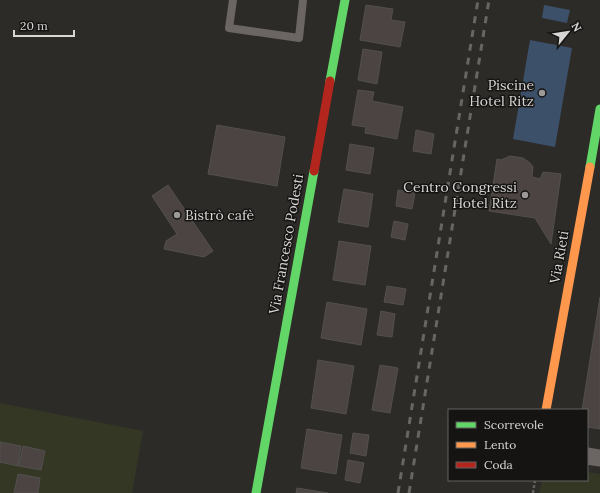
<svg xmlns="http://www.w3.org/2000/svg" width="600" height="493" font-family="Lora,serif">
<rect width="100%" height="100%" fill="#2d2b28"/>
<g fill="#353725">
<polygon points="0,403 143,431 132,493 0,493"/>
<polygon points="587,472 600,474 600,493 539,493 542,480 587,480"/>
</g>
<g fill="#3c5069">
<polygon points="544,5 570,10 567,23 542,18"/>
<polygon points="530,40 572,48 555,147 513,139"/>
</g>
<g fill="#4c4442" stroke="#52504e">
<polygon points="366,5 393,9 391,20 405,22 400,47 360,40"/>
<polygon points="363,49 382,52 377,84 358,80"/>
<polygon points="358,90 374,92 372,101 403,107 397,139 365,133 366,127 352,125"/>
<polygon points="217,125 285,137 277,186 208,174"/>
<polygon points="416,130 434,134 431,154 413,151"/>
<polygon points="350,144 374,148 370,174 346,170"/>
<polygon points="510,156 517,157 523,158 530,163 533,167 532,177 540,179 543,172 561,174 551,244 535,218 489,211 497,159 501,160"/>
<polygon points="168,185 213,251 204,257 164,249 166,241 177,234 152,196"/>
<polygon points="344,189 373,194 368,227 338,222"/>
<polygon points="398,190 415,193 412,209 396,206"/>
<polygon points="394,221 408,224 405,240 391,237"/>
<polygon points="339,241 371,246 365,285 333,280"/>
<polygon points="387,286 406,289 403,305 384,302"/>
<polygon points="600,297 600,429 587,427 587,410 582,410"/>
<polygon points="327,302 367,309 361,345 321,338"/>
<polygon points="381,311 395,314 392,337 377,335"/>
<polygon points="318,360 354,366 346,414 311,408"/>
<polygon points="380,365 398,368 390,413 372,410"/>
<polygon points="307,429 342,435 336,474 301,468"/>
<polygon points="353,433 369,435 366,456 350,453"/>
<polygon points="0,442 21,446 18,466 0,462"/>
<polygon points="23,446 45,451 41,470 19,466"/>
<polygon points="348,460 364,463 360,483 345,480"/>
<polygon points="18,474 40,478 38,493 14,493"/>
<polygon points="297,488 328,493 296,493"/>
</g>
<g fill="none" stroke-linecap="round" stroke-linejoin="round">
<polyline stroke="#64615f" stroke-width="2.5" stroke-dasharray="3 2" stroke-linecap="butt" points="533,493 535,480"/>
<polyline stroke="#6b6664" stroke-width="8" points="233,0 229,28 299,38 303,0"/>
<polyline stroke="#6b6664" stroke-width="17" points="587,456 600,458"/>
<g stroke="#63d668" stroke-width="9">
<polyline points="330,81 345,0"/>
<polyline points="590,167 600,109"/>
<polyline points="256,493 314,171"/>
</g>
<polyline stroke="#ff974d" stroke-width="9" points="546,410 590,167"/>
<polyline stroke="#b3261e" stroke-width="9" points="314,171 330,81"/>
<g stroke="#686564" stroke-width="3" stroke-dasharray="7 7" stroke-linecap="butt">
<polyline points="398,493 478,0"/>
<polyline points="409,493 489,0"/>
</g>
</g>
<g fill="#9c9a98" stroke="#151412" stroke-width="1.5">
<circle cx="542" cy="93" r="4"/>
<circle cx="525" cy="195" r="4"/>
<circle cx="177" cy="215" r="4"/>
</g>
<g text-anchor="middle" stroke-width="3" stroke-linejoin="round" paint-order="stroke">
<g font-size="14" fill="#d8d6d4" stroke="#151412" text-anchor="end">
<text x="534" y="90">Piscine<tspan x="534" dy="16">Hotel Ritz</tspan></text>
<text x="517" y="192">Centro Congressi<tspan x="517" dy="16">Hotel Ritz</tspan></text>
<text x="185" y="220" text-anchor="start">Bistrò cafè</text>
</g>
<g font-size="14" fill="#d8d6d4" stroke="#151412">
<text transform="translate(286 244) rotate(-80)" y="5">Via Francesco Podesti</text>
<text transform="translate(559 257) rotate(-80)" y="5">Via Rieti</text>
</g>
</g>
<rect x="448" y="409" width="140" height="72" fill="#151412" stroke="#636260"/>
<rect x="456" y="422" width="20" height="6" fill="#63d668" stroke="#636260"/>
<text x="484" y="429" font-size="12" fill="#d8d6d4">Scorrevole</text>
<rect x="456" y="442" width="20" height="6" fill="#ff974d" stroke="#636260"/>
<text x="484" y="449" font-size="12" fill="#d8d6d4">Lento</text>
<rect x="456" y="462" width="20" height="6" fill="#b3261e" stroke="#636260"/>
<text x="484" y="469" font-size="12" fill="#d8d6d4">Coda</text>
<g transform="translate(568 32) rotate(60)" stroke="#151412" stroke-width="3" paint-order="stroke">
<path d="M0-3L7 15L0 10L-7 15Z" fill="#d8d6d4"/>
<text y="-6" font-size="11" font-weight="bold" text-anchor="middle" fill="#d8d6d4">N</text>
</g>
<path d="M14 30v6h60v-6" fill="none" stroke="#d8d6d4" stroke-width="2"/>
<text x="20" y="30" font-size="12" fill="#d8d6d4" stroke="#151412" stroke-width="3" paint-order="stroke">20 m</text>
</svg>
